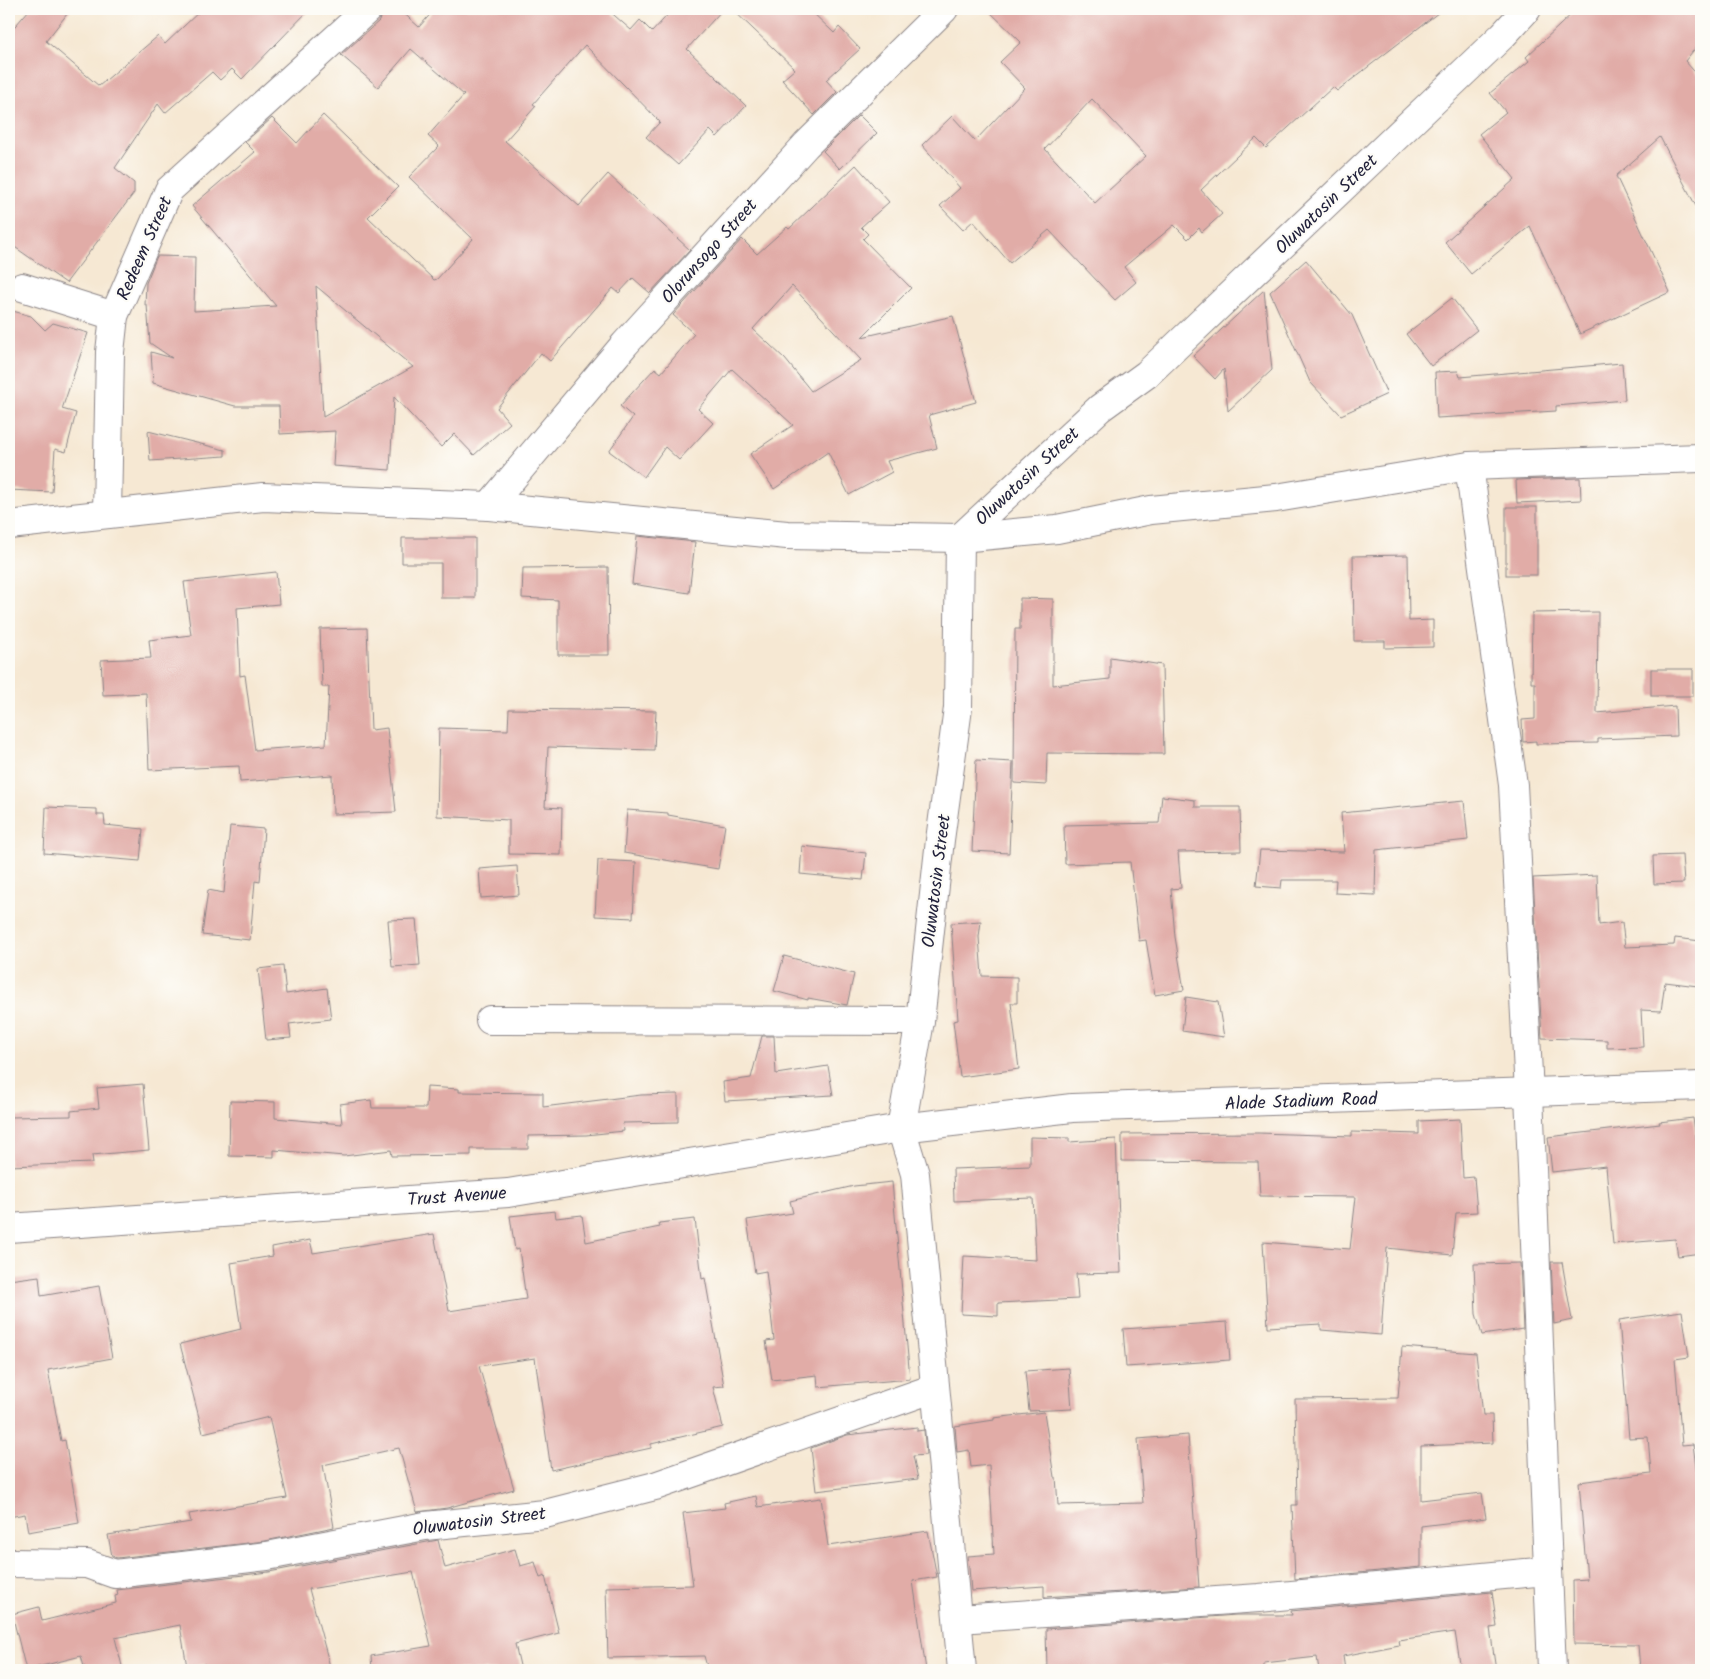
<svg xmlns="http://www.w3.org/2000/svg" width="1710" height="1679" font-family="Kalam,sans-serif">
<rect width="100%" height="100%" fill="#fdfcf7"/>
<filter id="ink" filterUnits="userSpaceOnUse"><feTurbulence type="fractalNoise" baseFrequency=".02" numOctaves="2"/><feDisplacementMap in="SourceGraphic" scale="10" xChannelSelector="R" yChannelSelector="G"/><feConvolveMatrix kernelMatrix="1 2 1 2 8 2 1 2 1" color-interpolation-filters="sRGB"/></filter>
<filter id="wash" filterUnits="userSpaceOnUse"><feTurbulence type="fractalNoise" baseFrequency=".0096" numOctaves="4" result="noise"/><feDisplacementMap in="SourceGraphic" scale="20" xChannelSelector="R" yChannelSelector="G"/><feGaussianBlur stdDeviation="1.12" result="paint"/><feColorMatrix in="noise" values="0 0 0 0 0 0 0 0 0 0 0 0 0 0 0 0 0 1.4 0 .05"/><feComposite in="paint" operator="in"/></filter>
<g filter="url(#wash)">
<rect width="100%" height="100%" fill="#f6e8d3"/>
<g id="blocks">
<g fill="#e1aca7" fill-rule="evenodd">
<polygon points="30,9 71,9 46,41 99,86 158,36 165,44 202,9 310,9 242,79 232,69 220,80 212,72 165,113 158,104 115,168 134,183 134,193 66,283 9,243 9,33"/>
<path d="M 383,9 L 399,9 L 419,27 L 435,9 L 607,9 L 631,30 L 640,20 L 652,32 L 673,9 L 723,9 L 687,49 L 746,106 L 717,137 L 710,130 L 678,165 L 646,137 L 660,122 L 585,45 L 533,104 L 536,106 L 505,141 L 579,206 L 608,174 L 690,250 L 650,293 L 633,278 L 619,293 L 613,288 L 550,361 L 541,353 L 497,408 L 510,423 L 474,455 L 454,434 L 441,447 L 394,397 L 390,470 L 333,466 L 335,431 L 280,434 L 279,406 L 235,406 L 153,383 L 151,352 L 172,358 L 150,343 L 147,305 L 145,305 L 146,283 L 157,256 L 195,257 L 194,311 L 276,306 L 192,206 L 255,152 L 245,142 L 272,118 L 297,143 L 323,115 L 398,187 L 368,217 L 434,280 L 437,279 L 473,239 L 409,177 L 439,146 L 428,136 L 464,95 L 411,49 L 378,87 L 341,55 L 379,21 ZM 316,286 L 413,367 L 323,417 Z"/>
<polygon points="732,9 809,9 834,33 839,27 860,49 826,80 837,92 814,115 782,80 795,69"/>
<path d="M 987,9 L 1443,9 L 1337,91 L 1333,87 L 1266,148 L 1256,138 L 1201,190 L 1222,214 L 1202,232 L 1199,228 L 1188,239 L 1174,225 L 1124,267 L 1136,282 L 1115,300 L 1049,230 L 1010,263 L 973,221 L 963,230 L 940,206 L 960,188 L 922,145 L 952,116 L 975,141 L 1025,88 L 1000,62 L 1021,42 ZM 1092,99 L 1146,156 L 1095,203 L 1045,149 Z"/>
<polygon points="1577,9 1701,9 1701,41 1685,61 1701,79 1701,216 1660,137 1616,176 1670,292 1580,334 1530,226 1471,274 1445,242 1515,179 1479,134 1506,112 1490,93 1529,61 1526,57"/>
<polygon points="859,115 877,133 840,169 823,151"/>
<path d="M 856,165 L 889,202 L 861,227 L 868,234 L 863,239 L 911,288 L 862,337 L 953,316 L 976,402 L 929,415 L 937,448 L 887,461 L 892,472 L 849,495 L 828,452 L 774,489 L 750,454 L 793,425 L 732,369 L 698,409 L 713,423 L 679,460 L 665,447 L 644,477 L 609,451 L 633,417 L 620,406 L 655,368 L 661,373 L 694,334 L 673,315 L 742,239 L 757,254 L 787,227 L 789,229 ZM 792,286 L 861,360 L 811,391 L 785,359 L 753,329 Z"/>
<polygon points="1306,260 1352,315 1387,394 1341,415 1310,382 1270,292"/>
<polygon points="1264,290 1272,370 1228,411 1224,369 1215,379 1193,356"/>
<polygon points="1452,298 1477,330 1431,366 1406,334"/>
<polygon points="9,310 31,316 45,330 53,323 88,333 62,409 76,413 66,452 55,449 52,492 9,490"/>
<polygon points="1622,363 1625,400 1556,406 1556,411 1437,418 1435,372 1458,371 1460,377"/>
<polygon points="148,431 225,450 225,456 150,461"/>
<polygon points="1580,478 1581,500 1517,503 1516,480"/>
<rect x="1506" y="507" width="31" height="68"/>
<polygon points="637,536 695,542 689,593 632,584"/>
<polygon points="402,538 475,538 475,598 441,598 441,563 402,563"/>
<polygon points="1408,555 1409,621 1433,620 1433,647 1385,648 1385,641 1354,641 1353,556"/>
<polygon points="608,567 609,655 558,655 558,600 522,598 523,568"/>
<polygon points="276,572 279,604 237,608 240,676 245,675 255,750 326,745 329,687 322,687 320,629 367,628 371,730 387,728 396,812 333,814 332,775 240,782 239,766 149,770 146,693 103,695 101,660 151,658 149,640 191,635 184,582"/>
<polygon points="1020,598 1053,599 1053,685 1110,679 1110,657 1162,665 1164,754 1047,753 1046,785 1014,783 1015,629 1020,629"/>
<polygon points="1598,612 1597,713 1675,706 1676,736 1598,739 1598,743 1536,744 1536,741 1523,742 1522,720 1535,719 1535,683 1531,683 1532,613"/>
<rect x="1651" y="669" width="42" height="27"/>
<polygon points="509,709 656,711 654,750 548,747 545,807 562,808 561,855 509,854 509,820 437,816 439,728 508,730"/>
<polygon points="976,760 1013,762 1009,853 972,851"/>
<polygon points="1162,796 1195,800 1195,807 1240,807 1241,851 1178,852 1181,888 1171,889 1175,937 1184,990 1155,995 1146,940 1139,941 1130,862 1065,864 1064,825 1159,823"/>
<polygon points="1464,801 1468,840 1376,850 1375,895 1335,893 1336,880 1282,880 1281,888 1256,886 1260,850 1344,852 1341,813"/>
<polygon points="46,807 97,809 97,815 104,815 105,825 143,829 140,861 44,853"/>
<polygon points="627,810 668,813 668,815 725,825 718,869 624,853"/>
<polygon points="230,826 264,829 260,882 255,881 250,940 202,935 208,890 224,893"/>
<polygon points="802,846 866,853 863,880 800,874"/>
<polygon points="1682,855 1684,883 1654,884 1653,856"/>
<polygon points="598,860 636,862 633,918 595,916"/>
<polygon points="517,866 519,895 481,898 479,869"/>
<polygon points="1597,875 1599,925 1622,922 1625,947 1674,945 1675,938 1701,941 1698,986 1665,982 1661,1011 1641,1010 1643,1047 1607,1048 1607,1040 1542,1038 1533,878"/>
<polygon points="416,919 420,965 392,967 388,920"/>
<polygon points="981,921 979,937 982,976 1017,977 1017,1003 1011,1003 1019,1069 960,1077 953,1021 958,1020 951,923"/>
<polygon points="784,956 854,974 847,1005 808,998 808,1000 774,991"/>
<polygon points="283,966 286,994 327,988 331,1019 289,1024 291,1038 266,1040 258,969"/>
<polygon points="1186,997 1218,1002 1224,1037 1182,1031"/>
<polygon points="762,1036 774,1036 776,1074 828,1066 833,1095 725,1101 723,1082 751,1078"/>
<polygon points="143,1084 149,1150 92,1155 93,1163 9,1166 9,1117 71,1116 71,1111 99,1108 97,1088"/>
<polygon points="427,1087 459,1089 459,1092 543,1093 543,1107 641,1095 678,1094 678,1122 623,1123 624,1131 586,1135 528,1136 528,1149 471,1149 471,1155 392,1156 391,1150 344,1156 274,1150 274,1157 229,1156 230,1101 275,1102 275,1118 342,1124 340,1104 371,1100 372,1108 426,1108"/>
<polygon points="1693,1118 1701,1170 1701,1253 1678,1256 1675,1239 1613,1244 1606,1166 1552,1172 1548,1137 1660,1124 1659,1122"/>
<polygon points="1460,1119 1463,1178 1474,1177 1477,1212 1456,1213 1452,1255 1387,1248 1381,1335 1321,1330 1321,1324 1268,1327 1263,1242 1350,1249 1356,1197 1260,1196 1258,1162 1122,1161 1122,1134 1258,1133 1352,1136 1352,1132 1419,1134 1419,1121"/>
<polygon points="1030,1137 1069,1138 1069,1142 1116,1139 1121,1273 1076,1274 1078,1299 998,1303 998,1316 961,1314 964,1256 1036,1260 1033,1198 954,1201 953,1169 1030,1166"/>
<polygon points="892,1182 910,1379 818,1387 817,1375 772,1380 766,1341 774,1340 766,1271 755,1273 747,1220 793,1213 790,1201 854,1186"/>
<polygon points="555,1211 556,1218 582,1215 586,1242 660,1227 659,1223 695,1219 702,1279 705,1278 724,1386 713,1387 723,1427 651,1444 651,1448 551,1470 535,1358 479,1366 514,1489 447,1508 417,1512 399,1448 323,1465 334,1527 265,1541 117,1558 112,1556 108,1535 191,1522 189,1514 287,1498 269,1417 203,1433 180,1344 241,1329 231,1263 273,1256 272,1247 310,1240 313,1253 434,1234 449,1311 526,1299 519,1249 515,1250 510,1216"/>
<polygon points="1551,1262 1562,1262 1572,1320 1554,1324"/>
<polygon points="1520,1263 1523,1329 1482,1335 1476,1314 1474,1264"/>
<polygon points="39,1276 41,1296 99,1286 112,1358 48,1370 61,1441 65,1440 79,1523 28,1532 25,1514 9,1517 9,1280"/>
<polygon points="1682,1311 1689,1357 1675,1359 1682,1445 1693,1444 1701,1507 1701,1670 1640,1670 1638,1645 1574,1644 1573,1580 1587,1579 1579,1482 1651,1473 1648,1437 1629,1438 1619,1320"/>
<polygon points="1227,1322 1230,1360 1126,1367 1123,1329"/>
<polygon points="1402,1347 1476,1353 1483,1415 1492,1415 1493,1443 1421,1446 1421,1500 1482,1493 1486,1518 1421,1526 1421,1567 1295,1579 1292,1505 1297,1505 1295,1399 1398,1398"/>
<polygon points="1069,1368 1072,1409 1029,1411 1025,1371"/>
<polygon points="1044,1412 1054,1477 1056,1477 1058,1505 1143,1503 1138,1439 1188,1435 1199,1587 1044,1597 1044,1586 971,1591 968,1556 994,1554 989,1465 971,1467 969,1450 957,1452 955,1426 994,1420 994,1418"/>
<polygon points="917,1427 917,1431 924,1430 926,1455 913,1456 918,1479 816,1491 811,1448 847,1435"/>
<polygon points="756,1496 758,1507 821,1498 828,1546 928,1531 937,1577 913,1581 926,1670 708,1670 704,1656 608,1658 606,1587 693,1585 683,1513 725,1508 724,1503"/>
<polygon points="438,1540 445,1568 515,1549 520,1566 535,1562 540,1578 545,1576 559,1633 515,1644 521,1670 372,1670 371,1656 431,1646 413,1572 309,1589 331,1670 205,1670 205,1664 187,1667 180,1625 115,1638 123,1670 85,1670 81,1656 26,1670 12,1614 39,1607 42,1621 116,1603 115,1596 118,1595 117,1590 269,1572"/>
<polygon points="1492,1592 1497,1627 1490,1628 1496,1670 1461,1670 1455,1632 1398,1640 1399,1645 1343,1656 1345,1670 1319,1670 1317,1657 1264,1663 1264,1670 1184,1670 1184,1666 1047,1670 1046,1629 1236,1615 1292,1615 1291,1611"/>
</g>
</g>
</g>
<g filter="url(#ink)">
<use href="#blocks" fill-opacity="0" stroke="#8c8587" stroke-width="1"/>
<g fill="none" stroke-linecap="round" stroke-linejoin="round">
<defs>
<g id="minor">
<polyline points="22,287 114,316"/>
<polyline points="1469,466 1513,785 1529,1093 1552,1670"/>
<polyline points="489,506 625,344 806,145 944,9"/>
<polyline points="107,514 110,352 114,316 169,190 368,9"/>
<polyline points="9,525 263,497 489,506 787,535 960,538 1057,529 1151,510 1276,498 1469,466 1701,458"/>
<polyline points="490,1020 920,1021"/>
<polyline points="9,1228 508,1193 901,1128 1072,1108 1701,1086"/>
<polyline points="9,1563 87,1564 115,1574 267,1556 425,1526 545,1514 655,1486 935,1388"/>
<polyline points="959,1619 1259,1598 1547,1571"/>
<polyline points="962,1670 915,1174 901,1128 920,1021 940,840 958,708 960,538 1100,408 1147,374 1503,35 1527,9"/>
</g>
</defs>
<use href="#minor" stroke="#8c8587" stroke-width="30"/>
<use href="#minor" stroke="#fff" stroke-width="28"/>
</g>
</g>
<g text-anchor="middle" stroke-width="4.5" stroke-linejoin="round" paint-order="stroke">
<g font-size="18" fill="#22223b" stroke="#fdfcf7">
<text transform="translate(1326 204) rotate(-44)" y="6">Oluwatosin Street</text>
<text transform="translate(144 248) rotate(-66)" y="6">Redeem Street</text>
<text transform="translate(709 251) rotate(-48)" y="6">Olorunsogo Street</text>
<text transform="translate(1027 476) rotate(-43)" y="6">Oluwatosin Street</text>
<text transform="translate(936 881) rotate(-83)" y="6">Oluwatosin Street</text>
<text transform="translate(1301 1101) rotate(-2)" y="6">Alade Stadium Road</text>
<text transform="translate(457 1196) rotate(-4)" y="6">Trust Avenue</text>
<text transform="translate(479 1521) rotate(-7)" y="6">Oluwatosin Street</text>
</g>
</g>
<rect width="1710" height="1679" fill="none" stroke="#fdfcf7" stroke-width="30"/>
</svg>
